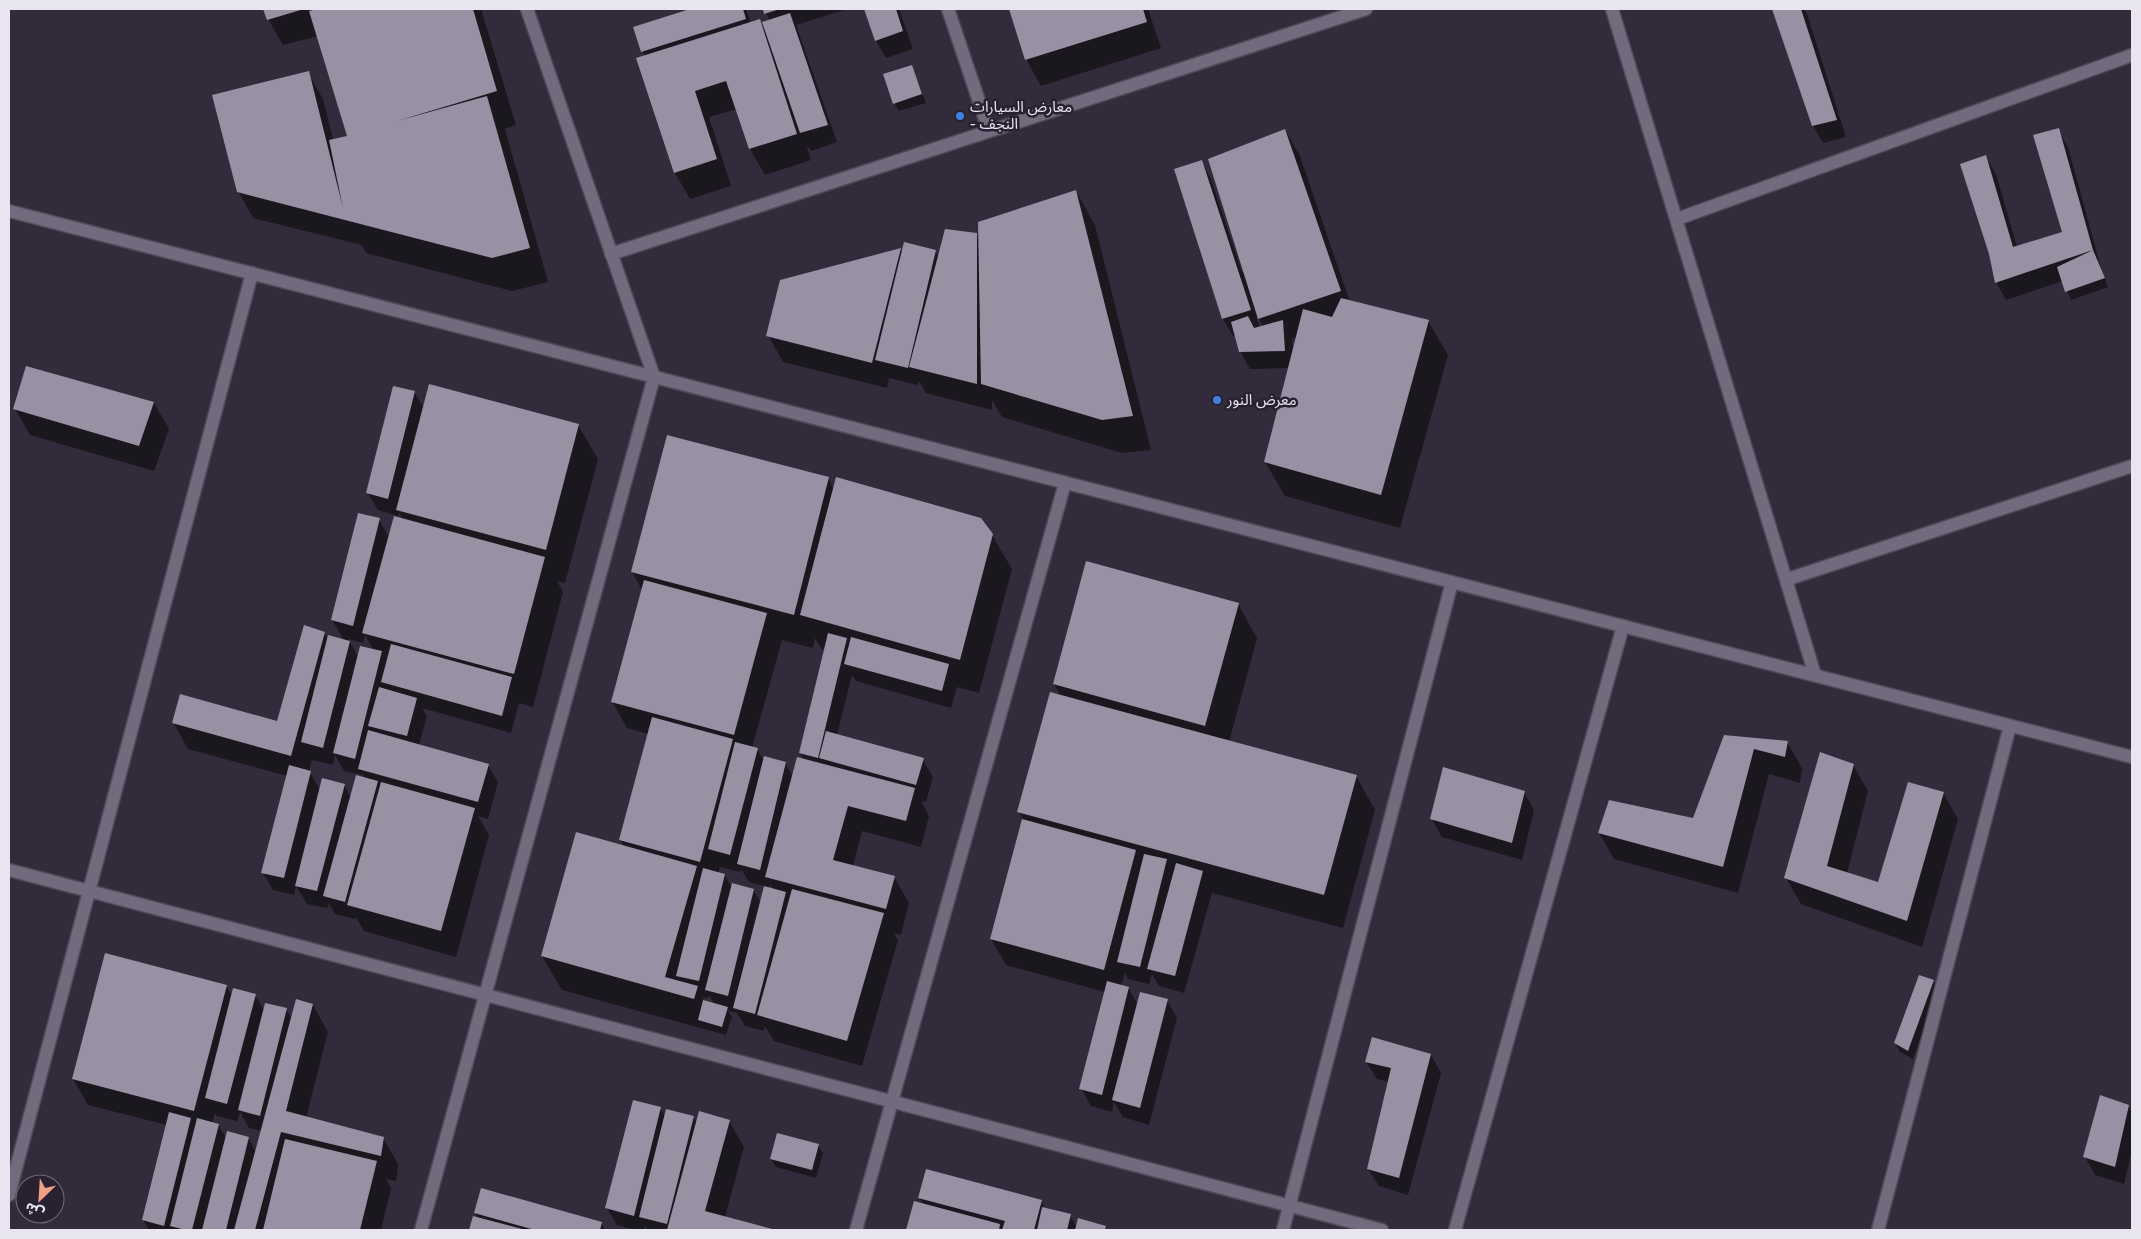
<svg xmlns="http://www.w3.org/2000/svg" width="2141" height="1239" font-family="'Golos Text','Noto Sans Arabic',sans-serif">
<rect width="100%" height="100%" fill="#312b3b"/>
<g fill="#0007" fill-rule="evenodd">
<polygon points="265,9 481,9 516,125 505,129 548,282 512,291 366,253 362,245 253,218 238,191 308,73 323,99 333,140 349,137 318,36 283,45 268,19"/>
<polygon points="694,9 746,9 751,23 759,20 764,28 770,21 764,9 847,9 796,25 837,142 811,151 806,144 811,160 765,175 750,149 737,109 709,117 731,186 690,199 675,173 637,59 645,57 634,27"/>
<polygon points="865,9 899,9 913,49 886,58 876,41"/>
<polygon points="1010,9 1148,9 1161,48 1041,86 1026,59"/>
<polygon points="1774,9 1804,9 1807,14 1846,137 1823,143 1813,126"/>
<polygon points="912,67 926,103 899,111 894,103"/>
<path d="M 1285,130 L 1300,156 L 1350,302 L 1428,321 L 1448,355 L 1400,528 L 1285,496 L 1265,462 L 1289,368 L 1250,369 L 1240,351 L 1236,336 L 1233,336 L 1223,319 L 1175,170 L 1201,161 L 1211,179 L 1242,272 L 1244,271 ZM 1256,317 L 1258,317 L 1263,327 L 1260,327 ZM 1297,337 L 1293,349 L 1292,339 Z"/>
<polygon points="2058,130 2068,147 2101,268 2108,287 2071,300 2063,281 2006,300 1996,282 1985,156 1996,174 2017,247 2063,233"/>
<polygon points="1076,191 1095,225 1151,450 1122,453 1002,417 992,400 992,410 926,393 919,381 918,385 889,378 887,388 783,362 768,335 781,281 901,250 903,253 936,252 939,258 976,234 980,240"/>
<path d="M 414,392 L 424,408 L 578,425 L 598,459 L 565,583 L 557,581 L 563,592 L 533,707 L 519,703 L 511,733 L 422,708 L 427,716 L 419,745 L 488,765 L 498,782 L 488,819 L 478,816 L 489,835 L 456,957 L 364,931 L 356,917 L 355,919 L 335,914 L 329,903 L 327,908 L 307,904 L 296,886 L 294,895 L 273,890 L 263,873 L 287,776 L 188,749 L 173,722 L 278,722 L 324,633 L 328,639 L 344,640 L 332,620 L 379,520 L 389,537 L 403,519 L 399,513 L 398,516 L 378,510 L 367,492 ZM 365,635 L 374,651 L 358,657 L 348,639 L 363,643 ZM 335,755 L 344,771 L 363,775 L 365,779 L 351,798 L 344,785 L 320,790 L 309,771 L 312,760 L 333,765 Z"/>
<polygon points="154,403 169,429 154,471 30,435 15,409"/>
<path d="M 828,478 L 834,489 L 992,535 L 1012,569 L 979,693 L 957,687 L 951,708 L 856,681 L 852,675 L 837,735 L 923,760 L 933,777 L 926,802 L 921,801 L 929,816 L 921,847 L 862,831 L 853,866 L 894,877 L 909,903 L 901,935 L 894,933 L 898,940 L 862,1066 L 774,1041 L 765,1026 L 764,1031 L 745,1026 L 737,1013 L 728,1011 L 732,1017 L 726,1035 L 562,990 L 542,956 L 624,847 L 620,840 L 648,734 L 627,728 L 612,701 L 642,590 L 632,572 ZM 815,638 L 821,648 L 825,650 L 800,753 L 804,760 L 793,777 L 785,763 L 764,761 L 757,749 L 752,748 L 782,640 L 813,648 ZM 720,867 L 740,872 L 741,869 L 749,882 L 765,886 L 761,903 L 753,890 L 732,888 L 725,875 L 718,874 ZM 770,884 L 774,890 L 769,889 ZM 709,995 L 715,1005 L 705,1002 L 702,997 L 708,998 Z"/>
<polygon points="1238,604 1257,638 1229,742 1356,776 1375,810 1343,928 1212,893 1184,993 1159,986 1152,974 1149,984 1128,979 1125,973 1121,986 1128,988 1138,1005 1167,1000 1177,1018 1149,1125 1123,1117 1114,1102 1112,1112 1091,1106 1081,1088 1105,992 1006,965 991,939 1023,820 1019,812 1061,696 1054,684"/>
<polygon points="1725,736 1787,742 1802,768 1800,783 1769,774 1738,893 1614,859 1599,833 1694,820"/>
<polygon points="1853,765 1868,791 1847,873 1879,884 1943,793 1958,819 1922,947 1801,904 1786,878"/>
<polygon points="1524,792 1534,810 1522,860 1442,837 1432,819"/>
<polygon points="1933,981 1938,990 1913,1059 1900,1052 1895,1043"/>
<path d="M 226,986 L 232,996 L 255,995 L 264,1010 L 286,1009 L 292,1019 L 313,1005 L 328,1032 L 306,1118 L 383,1138 L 398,1164 L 396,1181 L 386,1179 L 391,1188 L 381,1230 L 149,1230 L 143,1220 L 167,1125 L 88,1105 L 73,1079 ZM 240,1112 L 249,1128 L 262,1131 L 256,1152 L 248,1138 L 226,1138 L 218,1125 L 212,1124 L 215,1113 L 217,1116 L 237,1121 Z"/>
<polygon points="1431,1055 1441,1073 1408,1195 1379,1186 1368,1169 1389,1082 1377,1079 1366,1062"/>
<polygon points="2128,1106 2132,1113 2132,1150 2124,1184 2095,1175 2085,1157"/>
<polygon points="660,1108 665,1116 693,1117 697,1123 729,1121 744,1147 725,1217 773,1230 648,1230 645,1226 644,1230 635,1230 617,1225 607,1208"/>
<polygon points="818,1145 823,1153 816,1178 776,1167 771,1159"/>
<polygon points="919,1198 1041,1201 1045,1209 1070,1216 1077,1227 1106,1227 1107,1230 907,1230 915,1202 924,1205"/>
<polygon points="475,1213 601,1223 605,1230 470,1230 474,1217 478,1218"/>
</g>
<g fill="#9891a4">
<polygon points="263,9 304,9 267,20"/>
<polygon points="317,9 473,9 497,91 397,121 487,96 530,248 492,258 237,192 212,95 309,71 343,208 329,140 347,136 309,11"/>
<polygon points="690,9 743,9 746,19 641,52 633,27"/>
<polygon points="763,9 780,9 764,14"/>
<polygon points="864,9 896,9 903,31 875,41"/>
<polygon points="1009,9 1143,9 1147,22 1025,60"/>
<polygon points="1772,9 1801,9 1837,120 1812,126"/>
<polygon points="790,13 828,125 800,133 762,22"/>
<polygon points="760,19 797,134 749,149 726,81 695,91 717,159 674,173 636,58"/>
<polygon points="912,65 922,94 893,104 883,74"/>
<polygon points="2059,128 2093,250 2105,278 2065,292 2057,267 2093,250 1995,283 1989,254 1960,164 1986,155 2013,247 2062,232 2033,135"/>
<polygon points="1285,129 1341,291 1258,319 1208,159"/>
<polygon points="1202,160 1251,310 1222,319 1174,169"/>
<polygon points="1076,190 1133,416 1102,420 981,384 978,222"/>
<polygon points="945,229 977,233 977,384 909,367"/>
<polygon points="904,242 936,250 908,368 875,360"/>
<polygon points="901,248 872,363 766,336 780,280"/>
<polygon points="1341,298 1429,320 1381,495 1264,462 1303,309 1332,317"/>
<polygon points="1248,316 1254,328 1283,320 1285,351 1239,352 1231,322"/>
<polygon points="26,366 154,402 139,446 13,409"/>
<polygon points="429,384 579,424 546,550 396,510"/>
<polygon points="393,386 415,391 388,499 366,493"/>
<polygon points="667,435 829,477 794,615 631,572"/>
<polygon points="836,477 981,518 993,534 960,660 800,615"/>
<polygon points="358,513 380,518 353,626 331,620"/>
<polygon points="394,516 545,557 514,674 362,633"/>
<polygon points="1086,561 1239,603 1205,726 1053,684"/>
<polygon points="644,580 767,613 734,735 611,702"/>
<polygon points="304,625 325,632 291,756 172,723 180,694 277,721"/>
<polygon points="828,633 847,638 818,758 799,753"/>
<polygon points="328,635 350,641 323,748 301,742"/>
<polygon points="851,637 949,664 942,691 844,664"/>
<polygon points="391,644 512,677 502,716 381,682"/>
<polygon points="360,646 382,651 355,759 333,753"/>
<polygon points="379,687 417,698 407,736 368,726"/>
<polygon points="1050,692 1357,775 1324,895 1017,812"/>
<polygon points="652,717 733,739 700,862 619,840"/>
<polygon points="368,730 489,764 478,802 358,769"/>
<polygon points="826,731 924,758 916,785 819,758"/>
<polygon points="1724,735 1788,741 1785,757 1754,749 1723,867 1598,833 1609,800 1693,818"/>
<polygon points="735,742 758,748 730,855 708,849"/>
<polygon points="1820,752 1854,764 1827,866 1878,882 1908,782 1944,792 1907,921 1784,878"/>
<polygon points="764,756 786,762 760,870 737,864"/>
<polygon points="797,757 915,788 906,821 848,806 833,860 895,876 886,909 765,877"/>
<polygon points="289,765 311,771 284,878 261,873"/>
<polygon points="1443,767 1525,791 1512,843 1430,819"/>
<polygon points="356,775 378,781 345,902 323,896"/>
<polygon points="322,778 345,784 317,891 295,886"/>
<polygon points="381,782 475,808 441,931 347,905"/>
<polygon points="1022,819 1136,850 1104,970 990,939"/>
<polygon points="576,832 697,866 665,977 698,986 694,999 541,956"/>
<polygon points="1144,854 1167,859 1140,967 1117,962"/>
<polygon points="1176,863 1203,871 1175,976 1147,969"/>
<polygon points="703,868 725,874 699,981 676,976"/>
<polygon points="732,883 754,889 728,996 705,990"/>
<polygon points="764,886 786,892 755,1014 733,1008"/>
<polygon points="792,889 884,913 847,1041 757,1015"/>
<polygon points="105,953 227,985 194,1111 72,1079"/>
<polygon points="1919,975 1934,980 1908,1051 1894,1043"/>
<polygon points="1107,981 1129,987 1102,1095 1079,1089"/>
<polygon points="233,988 256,994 227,1104 205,1098"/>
<polygon points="1140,992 1168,999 1140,1108 1112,1100"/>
<polygon points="296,999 313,1004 286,1111 384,1137 381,1156 281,1132 255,1230 234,1230"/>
<polygon points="703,1000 728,1007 722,1027 698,1020"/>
<polygon points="265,1003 287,1008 260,1116 238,1110"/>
<polygon points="1372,1037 1431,1054 1399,1178 1367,1169 1391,1068 1365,1062"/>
<polygon points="2100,1095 2129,1105 2115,1167 2083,1157"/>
<polygon points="633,1100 661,1107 634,1216 605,1208"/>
<polygon points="666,1109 694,1116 667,1224 639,1217"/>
<polygon points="699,1111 730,1120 705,1211 776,1230 667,1230"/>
<polygon points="169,1112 191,1118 164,1226 142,1220"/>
<polygon points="197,1118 219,1124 192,1230 186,1230 170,1226"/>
<polygon points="227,1131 249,1137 226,1230 202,1230"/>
<polygon points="777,1133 819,1144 812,1170 770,1159"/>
<polygon points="285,1139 377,1161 360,1230 263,1230"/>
<polygon points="926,1169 1042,1200 1034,1230 1002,1230 1005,1221 918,1198"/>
<polygon points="481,1188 602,1222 600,1230 535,1230 474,1213"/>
<polygon points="914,1201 1000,1224 999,1230 906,1230"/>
<polygon points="1042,1207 1071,1214 1067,1230 1037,1230"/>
<polygon points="473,1216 526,1230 469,1230"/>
<polygon points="1078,1218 1106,1226 1105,1230 1075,1230"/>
</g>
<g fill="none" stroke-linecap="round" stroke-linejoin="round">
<defs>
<g id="street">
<polyline points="948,9 989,131"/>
<polyline points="1612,9 1815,675"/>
<polyline points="9,211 2132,757"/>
<polyline points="1677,219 2132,55"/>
<polyline points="611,254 1366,9"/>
<polyline points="1788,579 2132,466"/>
<polyline points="9,870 1382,1230"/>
<polyline points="9,1195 252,273"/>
<polyline points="421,1230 654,377 527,9"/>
<polyline points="856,1230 1065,483"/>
<polyline points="1283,1230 1452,582"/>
<polyline points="1455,1230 1623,626"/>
<polyline points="1878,1230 2010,726"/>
</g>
</defs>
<use href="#street" stroke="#4f4a58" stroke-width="15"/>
<use href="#street" stroke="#726b7d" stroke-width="12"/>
</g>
<g fill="#3f7fe0" stroke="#272131" stroke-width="2">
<circle cx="960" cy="116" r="5"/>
<circle cx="1217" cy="400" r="5"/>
</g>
<g text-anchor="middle" stroke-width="5" stroke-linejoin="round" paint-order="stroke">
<g font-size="15" fill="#e9e5f0" stroke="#272131" text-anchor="start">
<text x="970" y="112">معارض السيارات<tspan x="970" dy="17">- النجف</tspan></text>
<text x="1227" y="405">معرض النور</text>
</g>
</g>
<rect width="2141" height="1239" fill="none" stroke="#e9e5f0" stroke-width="20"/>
<g transform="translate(40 1199) rotate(205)"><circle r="24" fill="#272131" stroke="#756f7d"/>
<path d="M0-4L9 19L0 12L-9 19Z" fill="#f39f85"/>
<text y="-8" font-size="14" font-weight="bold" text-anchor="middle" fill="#e9e5f0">ش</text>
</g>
</svg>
